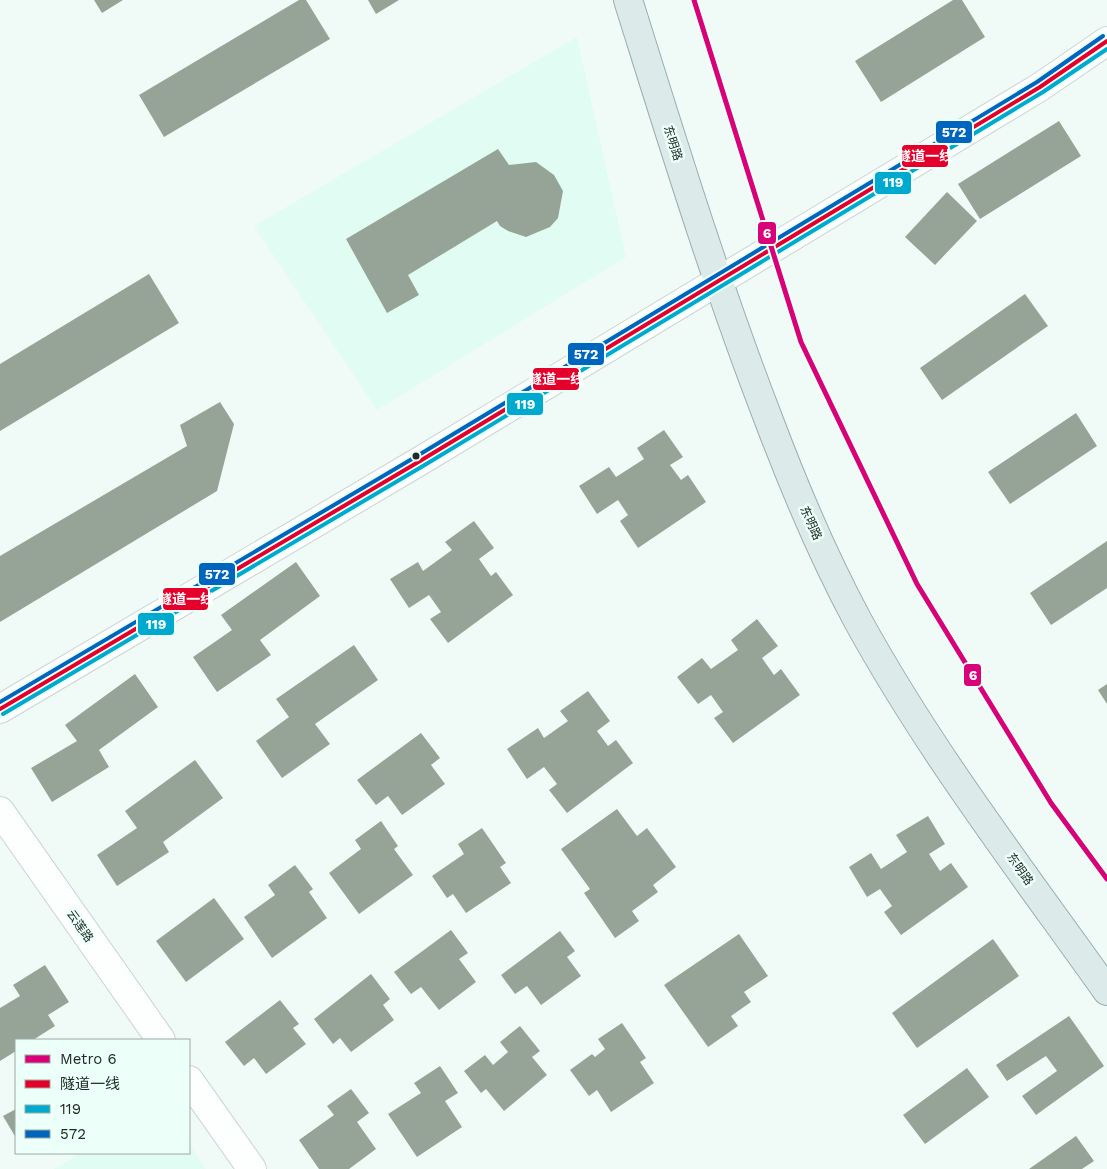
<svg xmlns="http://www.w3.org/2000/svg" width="1107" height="1169" font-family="'Work Sans','Noto Sans SC',sans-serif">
<rect width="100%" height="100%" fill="#f0fbf7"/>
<g fill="#e1fcf2">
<polygon points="577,37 626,257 377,410 254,226"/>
<polygon points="189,1144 206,1169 54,1169 81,1153 189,1153"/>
</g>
<g fill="#96a497">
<polygon points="94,0 123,0 102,13"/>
<polygon points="299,0 306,0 330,39 164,137 139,95"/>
<polygon points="368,0 399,0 376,14"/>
<polygon points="953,0 962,0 985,37 881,102 855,61"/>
<polygon points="1059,121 1081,156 980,219 958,184"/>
<polygon points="498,149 509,165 536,162 554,175 563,191 558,218 550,227 526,237 508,231 500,226 497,221 408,275 419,295 387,313 346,239"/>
<polygon points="947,192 977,221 935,265 905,237"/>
<polygon points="149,274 179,323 0,431 0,364"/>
<polygon points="1025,294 1048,326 942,400 920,368"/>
<polygon points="220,402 234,424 217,491 0,622 0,556 187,446 180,425"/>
<polygon points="1076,413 1097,446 1010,504 988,472"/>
<polygon points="664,430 683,457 670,465 681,480 688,475 706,502 638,548 620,521 628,515 618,500 597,514 579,486 609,467 616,477 644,459 637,448"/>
<polygon points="474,521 494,548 479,559 491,576 496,572 513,595 448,643 430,619 441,612 429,595 409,608 390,579 418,562 423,571 452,550 445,542"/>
<polygon points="1107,541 1107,588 1051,625 1030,593"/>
<polygon points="296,562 320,596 260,640 271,655 217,692 193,657 232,630 221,615"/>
<polygon points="757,619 778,646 762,658 774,675 781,669 800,695 733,743 714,718 723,712 711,695 698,704 677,677 702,658 711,669 738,650 731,640"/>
<polygon points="354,645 378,680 315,724 330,744 282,778 256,741 289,717 276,699"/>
<polygon points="135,674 158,707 99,750 109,767 52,802 31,768 77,741 65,725"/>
<polygon points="1107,684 1107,704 1098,690"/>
<polygon points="588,691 610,721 597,731 608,746 616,740 633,763 567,813 549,790 557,784 544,767 527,779 507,749 538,728 544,738 568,721 560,711"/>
<polygon points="421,733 440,758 431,765 445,784 402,815 388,796 376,805 357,780"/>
<polygon points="195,760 223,798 163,842 169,852 117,886 97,855 137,828 125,811"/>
<polygon points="617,809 637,836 647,828 676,867 653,885 658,892 632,911 639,921 615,938 584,893 590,889 561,849"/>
<polygon points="928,816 945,844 929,854 940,871 951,863 968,887 901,935 884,912 892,906 880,889 867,897 849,867 871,853 881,869 907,852 896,835"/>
<polygon points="381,821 398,846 394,849 413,875 359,914 329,873 361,849 355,840"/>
<polygon points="482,828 506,863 500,867 511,883 466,913 453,894 447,898 432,876 464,854 458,844"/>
<polygon points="295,865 313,889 309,892 327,918 272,958 244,917 275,895 268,885"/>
<polygon points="214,898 244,939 186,982 156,941"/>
<polygon points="451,930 468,953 459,959 476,982 439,1010 421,987 411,994 394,972"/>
<polygon points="560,931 575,951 567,957 581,976 541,1005 527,986 515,994 501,975"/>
<polygon points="739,934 768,976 744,992 751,1002 731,1016 738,1026 708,1047 664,985"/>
<polygon points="993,939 1019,976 917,1048 892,1013"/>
<polygon points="45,965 69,1002 48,1015 55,1026 33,1040 16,1040 16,1051 0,1061 0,1008 20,996 13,985"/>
<polygon points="371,974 390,999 383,1005 394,1020 351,1052 340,1038 333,1044 314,1019"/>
<polygon points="280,1000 299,1024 293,1028 306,1044 266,1074 254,1058 244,1066 225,1042"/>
<polygon points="1069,1016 1104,1066 1036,1115 1022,1096 1057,1071 1046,1056 1007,1081 996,1065"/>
<polygon points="622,1023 646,1058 640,1062 654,1083 611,1112 597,1090 589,1096 570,1070 592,1054 595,1057 605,1049 598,1039"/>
<polygon points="520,1026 540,1051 532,1057 547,1075 504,1111 486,1089 481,1093 464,1071 485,1055 493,1065 508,1052 500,1042"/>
<polygon points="440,1066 458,1093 445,1101 462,1127 417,1157 388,1114 421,1093 414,1083"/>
<polygon points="967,1068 989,1097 925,1144 903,1115"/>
<polygon points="351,1089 369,1113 357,1122 376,1149 349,1169 319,1169 299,1140 334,1115 327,1106"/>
<polygon points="16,1109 16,1138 3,1116"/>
<polygon points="1076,1136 1094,1161 1082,1169 1029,1169"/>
</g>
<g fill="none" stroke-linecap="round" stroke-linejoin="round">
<defs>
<g id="minor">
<polyline points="0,709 420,461 1040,87 1107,41"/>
<polyline points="0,811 161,1040"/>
<polyline points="189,1080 252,1169"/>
</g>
<path id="major" d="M 628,0 C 672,140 715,281 768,418 C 794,487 823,556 858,621 C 930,752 1021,870 1107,991"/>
</defs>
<use href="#minor" stroke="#cbd5d1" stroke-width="30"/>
<use href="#major" stroke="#96afaf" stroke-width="30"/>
<use href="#minor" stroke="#fdfefe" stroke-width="28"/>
<use href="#major" stroke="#ddeaea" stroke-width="28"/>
<defs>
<polyline id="bus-1" points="0,709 420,461 1040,87 1107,41"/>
<polyline id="bus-2" points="3,714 423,466 1043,92 1107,49"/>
<polyline id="bus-3" points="0,702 417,456 1037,82 1103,36"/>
</defs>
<use href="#bus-1" stroke="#ecfff8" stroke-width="8"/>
<use href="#bus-2" stroke="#ecfff8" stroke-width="8"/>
<use href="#bus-3" stroke="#ecfff8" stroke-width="8"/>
<use href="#bus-1" stroke="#e4002b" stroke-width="4"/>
<use href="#bus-2" stroke="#00a9ce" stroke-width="4"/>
<use href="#bus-3" stroke="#0065bd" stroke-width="4"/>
<defs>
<polyline id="metro-1" points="694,0 801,342 917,584 1051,803 1107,879"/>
</defs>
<use href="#metro-1" stroke="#ecfff8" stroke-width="9"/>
<use href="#metro-1" stroke="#d9017a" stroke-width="5"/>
</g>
<circle fill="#202b27" stroke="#ecfff8" stroke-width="2" cx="416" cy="456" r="4.5"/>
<g text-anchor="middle" stroke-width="5" stroke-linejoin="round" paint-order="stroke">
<g font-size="12" fill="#202b27" stroke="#ecfff8">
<text transform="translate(673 143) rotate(72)" y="4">东明路</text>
<text transform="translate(811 523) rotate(66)" y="4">东明路</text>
<text transform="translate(1020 869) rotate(55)" y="4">东明路</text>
<text transform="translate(80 926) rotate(55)" y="4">云莲路</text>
</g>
</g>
<g stroke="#ecfff8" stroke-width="2">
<rect x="935" y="120" width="38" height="24" rx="5" fill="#0065bd"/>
<rect x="901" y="144" width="48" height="24" rx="5" fill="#e4002b"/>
<rect x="874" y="171" width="38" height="24" rx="5" fill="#00a9ce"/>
<rect x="757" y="221" width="20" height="24" rx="5" fill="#d9017a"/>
<rect x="567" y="342" width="38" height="24" rx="5" fill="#0065bd"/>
<rect x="532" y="367" width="48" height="24" rx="5" fill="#e4002b"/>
<rect x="506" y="392" width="38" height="24" rx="5" fill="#00a9ce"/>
<rect x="198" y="562" width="38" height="24" rx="5" fill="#0065bd"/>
<rect x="162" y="587" width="47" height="24" rx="5" fill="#e4002b"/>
<rect x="137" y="612" width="38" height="24" rx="5" fill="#00a9ce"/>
<rect x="963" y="663" width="19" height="24" rx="5" fill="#d9017a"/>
</g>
<g font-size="14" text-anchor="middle" font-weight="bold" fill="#fff">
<text x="954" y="137">572</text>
<text x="925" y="161">隧道一线</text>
<text x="893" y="187">119</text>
<text x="767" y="238">6</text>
<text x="586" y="359">572</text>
<text x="556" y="384">隧道一线</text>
<text x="525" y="409">119</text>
<text x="217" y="579">572</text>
<text x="186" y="604">隧道一线</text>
<text x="156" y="629">119</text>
<text x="973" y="680">6</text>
</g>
<rect x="15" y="1039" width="175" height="115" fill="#ecfff8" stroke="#9aaaa4"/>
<rect x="25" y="1055" width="25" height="8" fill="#d9017a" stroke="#9aaaa4"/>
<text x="60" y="1064" font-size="15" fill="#202b27">Metro 6</text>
<rect x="25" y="1080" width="25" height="8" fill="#e4002b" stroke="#9aaaa4"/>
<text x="60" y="1089" font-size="15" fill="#202b27">隧道一线</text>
<rect x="25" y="1105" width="25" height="8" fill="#00a9ce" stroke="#9aaaa4"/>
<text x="60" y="1114" font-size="15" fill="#202b27">119</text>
<rect x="25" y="1130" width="25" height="8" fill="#0065bd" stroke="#9aaaa4"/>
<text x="60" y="1139" font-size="15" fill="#202b27">572</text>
</svg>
